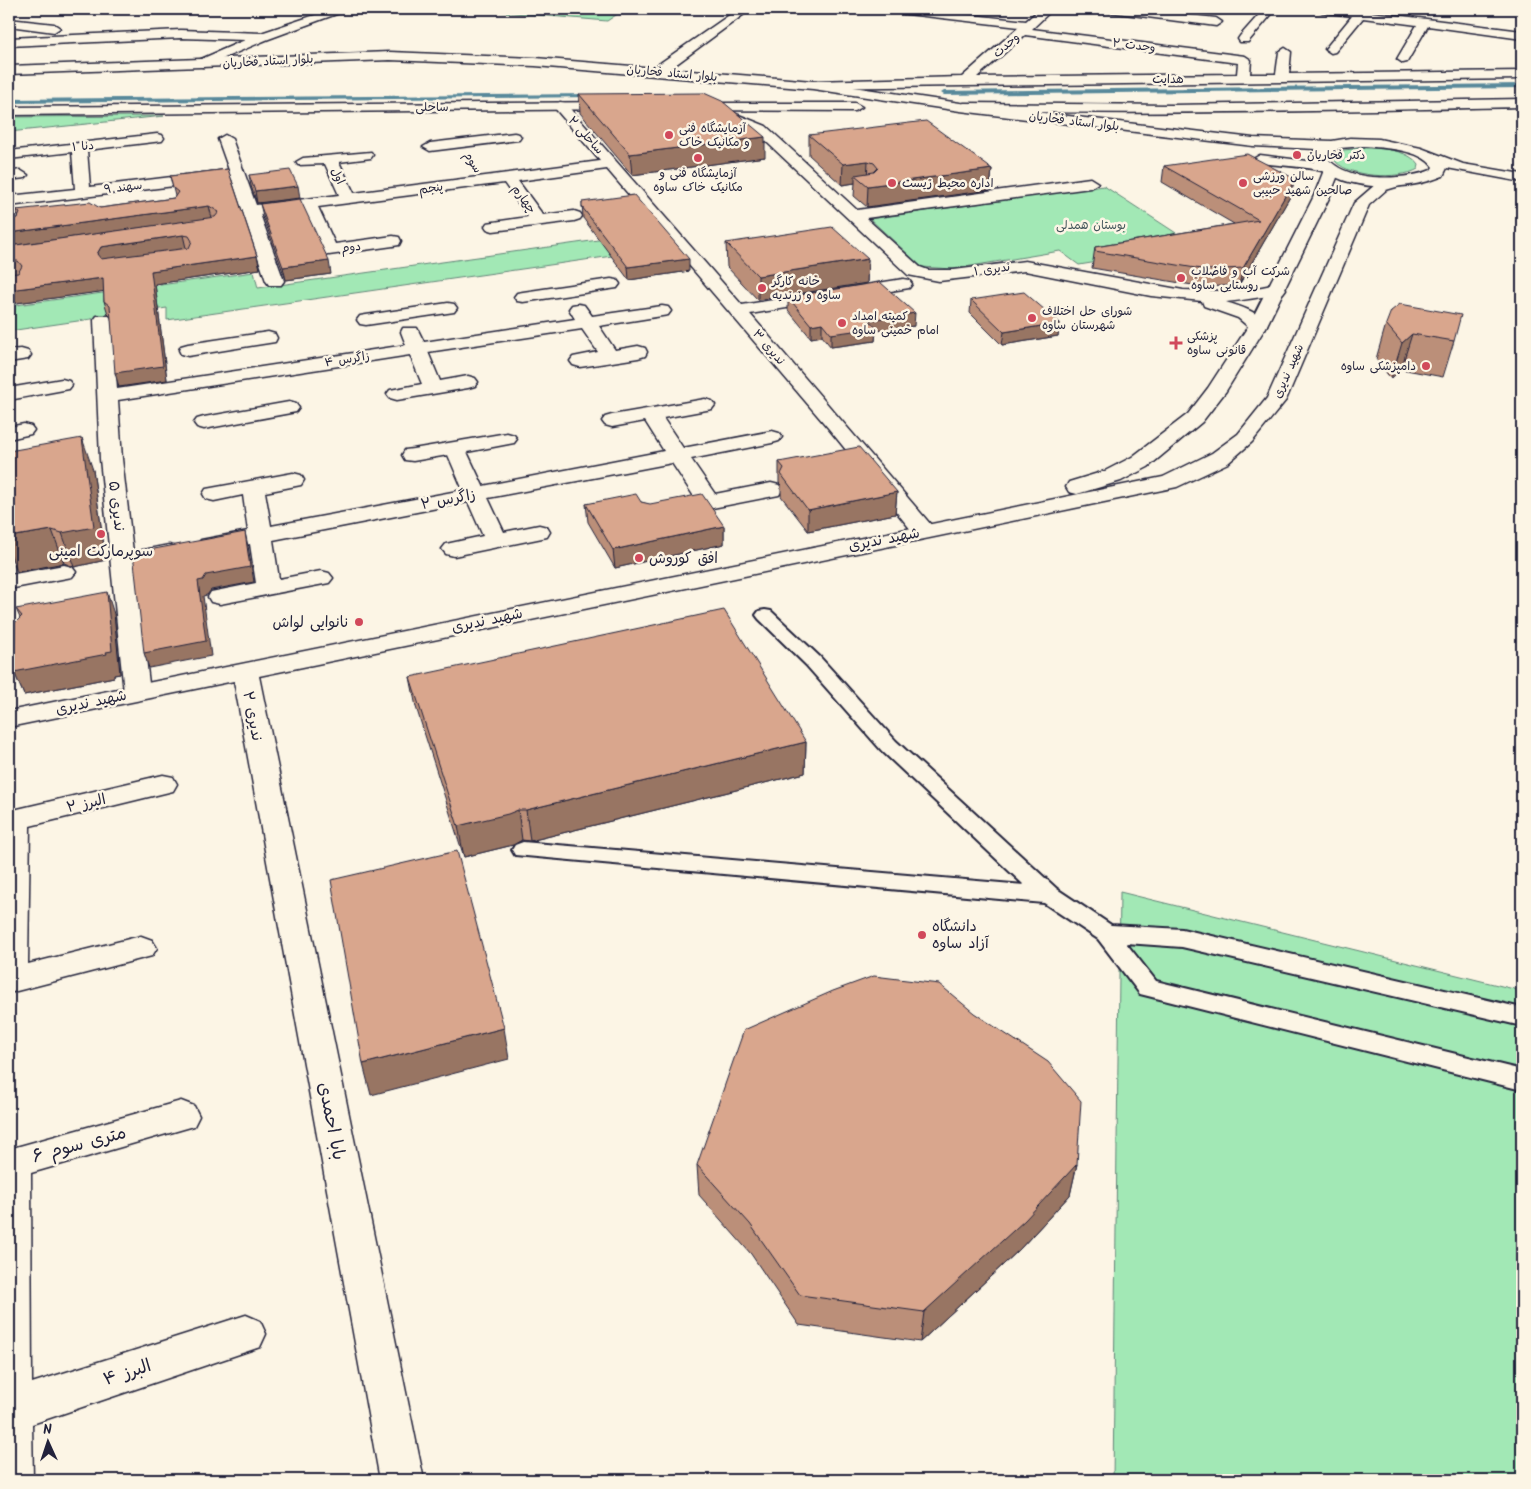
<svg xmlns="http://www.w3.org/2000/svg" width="1531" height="1489" font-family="Kalam,'Playpen Sans Arabic',sans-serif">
<rect width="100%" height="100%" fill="#fcf5e5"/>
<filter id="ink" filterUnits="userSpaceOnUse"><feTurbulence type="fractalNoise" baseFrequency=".02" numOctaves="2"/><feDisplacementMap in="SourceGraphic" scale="10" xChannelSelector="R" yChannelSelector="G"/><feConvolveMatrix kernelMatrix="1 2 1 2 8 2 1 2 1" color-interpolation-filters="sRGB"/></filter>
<g filter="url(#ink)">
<g fill="#a2e8b5" stroke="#628578">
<polygon points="495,9 625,9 607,21 491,11"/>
<polygon points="164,116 9,132 9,117"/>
<path d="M 1362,148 C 1380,148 1408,149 1419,165 L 1418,169 C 1400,180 1344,178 1333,158 L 1334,155 L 1344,150 Z"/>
<polygon points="1104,186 1196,246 1079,265 1060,251 953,269 922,267 870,219"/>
<polygon points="669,230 682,246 167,320 167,308 9,331 9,306 254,272 258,288"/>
<polygon points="1120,892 1522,991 1522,1480 1113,1480"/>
</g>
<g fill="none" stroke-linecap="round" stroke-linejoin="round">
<g fill="#59899b" fill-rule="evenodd">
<polygon points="1522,84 1522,88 944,95 941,93 944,91"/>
<polygon points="594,94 596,97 9,103 9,99"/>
</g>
<defs>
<polygon id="service" points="765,610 771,611 820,657 896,741 1057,889 1111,925 1182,929 1522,1008 1522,1026 1182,947 1126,943 1156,981 1522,1070 1522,1090 1140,994 1098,939 1044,903 515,855 512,850 515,845 523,842 1024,885 882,751 806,665 759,619 756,615 759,611"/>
<g id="minor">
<polygon points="333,9 350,9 266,40 203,67 199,66 197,63 199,60 245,40 181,38 9,46 9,38 181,30 261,33"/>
<polygon points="738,9 751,9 663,74 653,74 652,71 653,68"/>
<path d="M 884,9 L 918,9 L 1026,21 L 1040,9 L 1053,9 L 1032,29 L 1245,56 L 1251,60 L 1250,74 L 1276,74 L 1279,52 L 1285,48 L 1291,52 L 1289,74 L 1522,71 L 1522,79 L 808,88 L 806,85 L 813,81 L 962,77 L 1019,27 L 890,12 ZM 1025,35 L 1238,63 L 1237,74 L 977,77 Z"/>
<polygon points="1103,9 1136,9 1216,18 1222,22 1216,26 1109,12"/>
<polygon points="1264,9 1276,9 1248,42 1240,42 1238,39 1240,36"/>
<polygon points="1316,9 1347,9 1522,31 1522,39 1428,26 1407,62 1403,63 1397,59 1417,25 1363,18 1335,52 1331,53 1325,49 1352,16 1322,12"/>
<polygon points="9,19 54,24 60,28 54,32 9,26"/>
<polygon points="560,102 565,103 742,305 903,279 909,280 912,284 909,288 903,289 750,314 932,526 935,531 932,536 924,538 916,536 829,429 607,169 518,181 543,215 574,211 580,213 582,216 580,219 574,221 493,231 487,229 485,226 487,223 528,217 504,183 318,207 335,244 393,236 399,237 401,241 399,245 393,246 329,255 323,254 321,250 303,209 260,214 284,281 281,285 269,285 266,281 232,179 9,206 9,196 75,189 72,152 9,159 9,151 157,134 162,135 164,138 162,141 87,150 90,187 229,170 218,139 225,135 232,139 256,205 339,195 325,164 298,165 296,162 303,158 371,152 373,155 371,158 339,162 354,193 600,161 553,106"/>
<path d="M 711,104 L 766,126 L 857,210 L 1090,178 L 1098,183 L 1090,188 L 866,218 L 920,267 L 928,270 L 954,270 L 1025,261 L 1183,290 L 1215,291 L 1247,290 L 1277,284 L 1283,285 L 1286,289 L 1283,293 C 1264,297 1245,300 1226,302 C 1241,307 1258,311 1267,325 L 1265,329 L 1251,329 L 1238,318 L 1204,306 L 1202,301 L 1151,296 L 1025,271 L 939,281 L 908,275 L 756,132 L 706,111 L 704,108 L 706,105 Z"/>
<polygon points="514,133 519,134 521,137 519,140 430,151 423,147 430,143"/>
<polygon points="20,170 28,175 25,178 9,180 9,172"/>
<polygon points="611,279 617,280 620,284 617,288 523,302 517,301 514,297 517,293 523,292"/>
<polygon points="448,303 454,304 457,308 454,312 366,325 360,324 357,320 360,316 366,315"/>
<polygon points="578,304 584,305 592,316 662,306 668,307 671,311 668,315 662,316 599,326 615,350 638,346 645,348 647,352 645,356 638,358 580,367 573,365 570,361 573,357 598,352 582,329 428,352 440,381 468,376 475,378 478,382 475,386 468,388 397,400 390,398 387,394 390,390 422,384 410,355 118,400 122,459 133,552 169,545 177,547 181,552 177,557 135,566 150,692 146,698 137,700 128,698 124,692 100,459 94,320 97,316 109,316 112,320 117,389 406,345 401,332 403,328 417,328 424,342 575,319 569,309 572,305"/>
<polygon points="268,332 275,334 277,338 275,342 188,356 181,354 179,350 181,346 188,344"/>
<polygon points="21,349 28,351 31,355 28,359 9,362 9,350"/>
<polygon points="62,379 69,381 72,385 69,389 9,400 9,388"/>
<polygon points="705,399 712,401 715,405 712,409 663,418 683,448 772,431 779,433 782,437 779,441 772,443 691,459 715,494 771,483 779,485 782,490 779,495 692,512 684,510 681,505 684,500 695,498 672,463 488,498 504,532 539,525 547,527 550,532 547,537 454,556 446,554 442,549 446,544 483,536 468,502 273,540 279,579 321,571 329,573 333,578 329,583 220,604 211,602 208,597 211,592 256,583 250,544 209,552 201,550 197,545 201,540 248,531 243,495 214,501 206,499 203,494 206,489 293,473 301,475 304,480 301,485 265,492 271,526 463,490 448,455 413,461 405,460 402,455 405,450 413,449 507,433 514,435 517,439 514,443 467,452 483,486 664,451 645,421 612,427 605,425 602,421 605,417 612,415"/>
<polygon points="289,402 296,404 299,408 296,412 204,429 197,427 194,423 197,419 204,417"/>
<polygon points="24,424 31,426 34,430 31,434 9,439 9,427"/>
<polygon points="64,565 72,567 76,572 72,577 9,589 9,575"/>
<polygon points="16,630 25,633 29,638 25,643 9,647 9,631"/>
<polygon points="163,775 173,777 177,784 173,791 30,826 28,964 141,936 152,940 157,948 152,956 9,993 9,811"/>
<polygon points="181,1101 194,1106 199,1116 194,1126 31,1173 32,1383 246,1315 260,1321 266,1334 260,1347 32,1424 33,1480 9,1480 9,1149"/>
</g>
<g id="tertiary">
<path d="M 1522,99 L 1522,107 C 1336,111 1150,115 964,111 L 957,107 L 964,103 L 1173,105 Z"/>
<polygon points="617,102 622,103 624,106 622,109 9,115 9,107"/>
<polygon points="693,103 855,103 862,107 855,111 688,110 686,107"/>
<polygon points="1332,165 1340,170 1329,198 1267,325 1226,391 1202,422 1148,467 1121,481 1077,494 1069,492 1066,487 1069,482 1105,471 1132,457 1188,414 1208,388 1249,325 1313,198 1324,170"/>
<polygon points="1398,177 1406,182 1403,185 1386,190 1369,205 1286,400 1252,442 1228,463 1177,487 259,676 424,1480 380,1480 234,681 9,727 9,711 1163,477 1212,453 1238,434 1267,398 1354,203 1376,184"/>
</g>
<path id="secondary" d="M 390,52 L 535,58 L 813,81 L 960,103 L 1253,138 L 1332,141 L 1350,138 L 1379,139 L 1421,148 L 1463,164 L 1522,174 L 1522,182 L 1447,168 L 1443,176 C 1414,188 1380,190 1349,182 C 1340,180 1333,175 1325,172 C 1307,166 1279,166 1260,163 L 1253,159 L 1260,155 L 1315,162 L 1311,155 L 1316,149 L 1253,146 L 960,111 L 813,89 L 535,66 L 390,60 L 9,74 L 9,66 ZM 1364,146 C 1384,148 1421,149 1433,167 L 1431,170 C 1404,181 1344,183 1326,156 L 1340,148 Z"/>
</defs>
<use href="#service" stroke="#22223b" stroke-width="4"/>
<use href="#minor" stroke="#22223b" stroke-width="3"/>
<use href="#tertiary" stroke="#22223b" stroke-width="3"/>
<use href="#secondary" stroke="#22223b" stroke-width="3"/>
<use href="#service" fill="#fcf5e5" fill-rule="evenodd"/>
<use href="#minor" fill="#fcf5e5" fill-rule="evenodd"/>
<use href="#tertiary" fill="#fcf5e5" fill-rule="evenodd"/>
<use href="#secondary" fill="#fcf5e5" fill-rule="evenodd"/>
</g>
<g fill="#bb8f79" stroke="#22223b">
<polygon points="579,94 765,157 632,175 580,113"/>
<polygon points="809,135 992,169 990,190 867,207 854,196 855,183 842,185 809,155"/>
<polygon points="1164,166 1291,195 1239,285 1204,287 1092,268 1095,247 1234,224 1162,182"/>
<polygon points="228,169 260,269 155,284 167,380 119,387 111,317 108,314 104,301 104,291 9,304 9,220 18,218 18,216 16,210 100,208 174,198 175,196 170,176"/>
<polygon points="249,175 300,198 257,203 251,186"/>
<polygon points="582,202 689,271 629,280 583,218"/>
<polygon points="260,204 331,274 286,280 263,216"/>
<polygon points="726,243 868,259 867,283 758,300 727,267"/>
<polygon points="788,297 914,326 876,331 875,341 831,347 822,336 811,338 788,310"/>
<polygon points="971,300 1060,323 1058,336 1002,345 970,313"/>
<polygon points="1386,324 1454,341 1443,377 1401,369 1391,379 1376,359"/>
<polygon points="9,451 93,470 106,560 74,567 64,563 17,572 9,550"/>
<polygon points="779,462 897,492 895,514 808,531 781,496 781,485 779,483"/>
<polygon points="641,502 724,526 724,544 615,568 588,522 586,504"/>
<polygon points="16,609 114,614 120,674 114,675 114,677 24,695 14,672 20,618"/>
<polygon points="410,677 806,742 805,773 530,841 522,840 513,845 464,857 416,707"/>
<polygon points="1077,1164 1070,1195 1019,1250 920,1342 799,1325 751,1254 699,1195 697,1165"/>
</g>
<g fill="#987463" stroke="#22223b">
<polygon points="765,137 765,157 632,175 630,154"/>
<polygon points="868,161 867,181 855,175 855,183 842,185 843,164"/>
<polygon points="992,169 990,190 867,207 868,186"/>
<polygon points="1295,179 1291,195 1239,285 1243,268"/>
<polygon points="298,186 300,198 257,203 255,191"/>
<polygon points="209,206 212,218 9,246 9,233"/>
<polygon points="183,235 186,248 100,267 97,254 101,247"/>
<polygon points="257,256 260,269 155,284 167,380 119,387 115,373 151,271"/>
<polygon points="689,259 689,271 629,280 628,267"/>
<polygon points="868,259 867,283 758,300 758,276"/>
<polygon points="329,261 331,274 286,280 283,267"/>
<polygon points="103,278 107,291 9,304 9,290"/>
<polygon points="915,313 914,326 876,331 875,341 831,347 831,334 869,320"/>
<polygon points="822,323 822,336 811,338 811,325"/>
<polygon points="1060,323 1058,336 1002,345 1004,332"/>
<polygon points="1412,334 1401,369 1391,379 1402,343"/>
<polygon points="82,438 93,470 106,560 74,567 62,533"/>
<polygon points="897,492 895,514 808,531 808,510"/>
<polygon points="724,526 724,544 615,568 613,550"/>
<polygon points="52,530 64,563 17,572 9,550 9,537"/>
<polygon points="245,532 248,546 254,582 211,590 207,595 203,596 211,656 149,668 144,653 198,581 206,575"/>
<polygon points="107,592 114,614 120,674 114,675 114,677 24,695 14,672"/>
<polygon points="806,742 805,773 530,841 526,810"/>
<polygon points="518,810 522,840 513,845 464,857 458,826"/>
<polygon points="504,1028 509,1059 371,1095 363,1064"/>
<polygon points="1077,1164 1070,1195 1019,1250 920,1342 924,1312"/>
</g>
<g fill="#d9a68d" stroke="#22223b" fill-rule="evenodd">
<polygon points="704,93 722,101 765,137 630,154 579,94"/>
<polygon points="926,121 992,169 868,186 855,175 874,172 878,168 874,163 868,161 843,164 809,135"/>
<polygon points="1247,154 1295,179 1243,268 1207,270 1095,251 1095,247 1259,220 1164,166"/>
<path d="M 228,169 L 257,256 L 151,271 L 163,366 L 115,373 L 110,306 L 104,301 L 103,278 L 9,290 L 9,274 L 18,273 L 22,266 L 18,261 L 9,261 L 9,246 L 215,217 L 219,212 L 209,206 L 9,233 L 9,220 L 18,218 L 20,213 L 16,210 L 90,202 L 100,208 L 174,198 L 178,192 L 173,188 L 170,176 ZM 183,235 L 189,236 L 192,241 L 189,248 L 101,259 L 97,254 L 101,247 Z"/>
<polygon points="290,170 298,186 255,191 249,175"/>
<polygon points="634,195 689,259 628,267 582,207 582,202"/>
<polygon points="300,199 329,261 283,267 260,204"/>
<polygon points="832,227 868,259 758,276 726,243"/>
<polygon points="880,282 915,313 869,320 876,328 831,334 822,323 811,325 788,297"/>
<polygon points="1024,292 1060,323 1004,332 971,300"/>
<polygon points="1400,304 1461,315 1454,341 1412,334 1402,343 1386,324 1391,311"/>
<polygon points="82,438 94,527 62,533 52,530 9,537 9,451"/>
<polygon points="859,447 897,492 808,510 781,474 784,468 779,462"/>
<polygon points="636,494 641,502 650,504 702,494 724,526 613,550 586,504"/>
<polygon points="245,532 250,567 206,575 203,580 198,581 206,641 144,653 133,553"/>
<polygon points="107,592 112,651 106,652 107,654 14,672 15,623 22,616 16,609"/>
<polygon points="724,610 806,742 526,810 518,810 508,814 458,826 410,677"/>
<polygon points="457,851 504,1028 363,1064 331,880"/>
<polygon points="874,976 939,984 974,1013 1048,1062 1081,1101 1077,1164 1025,1220 924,1312 800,1295 750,1224 697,1165 744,1030 833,991"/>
</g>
</g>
<g fill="#d1495b" stroke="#fcf5e5" stroke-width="2">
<circle cx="669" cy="135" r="5"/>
<circle cx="1297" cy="155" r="5"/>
<circle cx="698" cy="158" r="5"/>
<circle cx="892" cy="183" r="5"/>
<circle cx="1243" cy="183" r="5"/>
<circle cx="1181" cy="278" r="5"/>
<circle cx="762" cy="288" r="5"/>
<circle cx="1032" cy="318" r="5"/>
<circle cx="842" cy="323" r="5"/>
<path d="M1173.5 335.5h5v5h5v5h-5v5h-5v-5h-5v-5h5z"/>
<circle cx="1426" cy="366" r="5"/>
<circle cx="101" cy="534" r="5"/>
<circle cx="639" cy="558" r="5"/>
<circle cx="359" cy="622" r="5"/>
<circle cx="922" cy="935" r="5"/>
</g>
<g text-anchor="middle" stroke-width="5" stroke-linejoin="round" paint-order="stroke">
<g font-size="12" fill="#22223b" stroke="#fcf5e5">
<text transform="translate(1006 45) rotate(-41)" y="4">وحدت</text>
<text transform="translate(1134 45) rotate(7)" y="4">وحدت ۲</text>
<text transform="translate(268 61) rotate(-3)" y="4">بلوار استاد فخاریان</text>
<text transform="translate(672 73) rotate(5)" y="4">بلوار استاد فخاریان</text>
<text x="1168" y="83">هدایت</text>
<text x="432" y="111">ساحلی</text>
<text transform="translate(1074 121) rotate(7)" y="4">بلوار استاد فخاریان</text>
<text transform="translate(586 135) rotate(48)" y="4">ساحلی ۲</text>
<text transform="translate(83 146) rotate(-6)" y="4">دنا ۱</text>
<text transform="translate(473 162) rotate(57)" y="4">سوم</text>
<text transform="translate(338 176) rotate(64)" y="4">اول</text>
<text transform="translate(123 187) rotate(-7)" y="4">سهند ۹</text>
<text transform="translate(431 188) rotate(-8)" y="4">پنجم</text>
<text transform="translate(524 199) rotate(54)" y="4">چهارم</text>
<text transform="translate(351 247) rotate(-7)" y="4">دوم</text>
<text transform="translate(992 269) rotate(-8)" y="4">ندیری ۱</text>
<text transform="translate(769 347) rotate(49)" y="4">ندیری ۳</text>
<text transform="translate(347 359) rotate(-9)" y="4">زاگرس ۴</text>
<text transform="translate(1288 371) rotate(-66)" y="4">شهید ندیری</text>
</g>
<g font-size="12" fill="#22223b" stroke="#fcf5e5" text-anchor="start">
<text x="679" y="132">آزمایشگاه فنی<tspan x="679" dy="14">و مکانیک خاک</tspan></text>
<text x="1307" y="159">دکتر فخاریان</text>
<text x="698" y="177" text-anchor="middle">آزمایشگاه فنی و<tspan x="698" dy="14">مکانیک خاک ساوه</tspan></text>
<text x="1253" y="180">سالن ورزشی<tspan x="1253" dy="14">صالحین شهید حبیبی</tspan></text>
<text x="902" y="187">اداره محیط زیست</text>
<text x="1191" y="275">شرکت آب و فاضلاب<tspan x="1191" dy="14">روستایی ساوه</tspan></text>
<text x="772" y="285">خانه کارگر<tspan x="772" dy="14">ساوه و زرندیه</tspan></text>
<text x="1042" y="315">شورای حل اختلاف<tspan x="1042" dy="14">شهرستان ساوه</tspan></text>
<text x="852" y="320">کمیته امداد<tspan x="852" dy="14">امام خمینی ساوه</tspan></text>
<text x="1187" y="340">پزشکی<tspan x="1187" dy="14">قانونی ساوه</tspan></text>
<text x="1416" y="370" text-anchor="end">دامپزشکی ساوه</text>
</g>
<g font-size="12" fill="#42545a" stroke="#fcf5e5">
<text x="1091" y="229">بوستان همدلی</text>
</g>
<g font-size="15" fill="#22223b" stroke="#fcf5e5">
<text transform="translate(448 499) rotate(-11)" y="5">زاگرس ۲</text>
<text transform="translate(117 506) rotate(83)" y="5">ندیری ۵</text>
<text transform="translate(884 539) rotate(-11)" y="5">شهید ندیری</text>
<text transform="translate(487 620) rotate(-12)" y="5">شهید ندیری</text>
<text transform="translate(91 702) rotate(-12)" y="5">شهید ندیری</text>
<text transform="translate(253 716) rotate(79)" y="5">ندیری ۲</text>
<text transform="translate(86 803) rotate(-13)" y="5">البرز ۲</text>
</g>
<g font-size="15" fill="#22223b" stroke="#fcf5e5" text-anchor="start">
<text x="101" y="556" text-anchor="middle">سوپرمارکت امینی</text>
<text x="649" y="563">افق کوروش</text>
<text x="349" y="627" text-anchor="end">نانوایی لواش</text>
<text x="932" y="931">دانشگاه<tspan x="932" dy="17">آزاد ساوه</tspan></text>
</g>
<g font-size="18" fill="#22223b" stroke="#fcf5e5">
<text transform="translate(332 1121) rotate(79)" y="6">بابا احمدی</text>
<text transform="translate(79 1144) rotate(-15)" y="6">۶ متری سوم</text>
<text transform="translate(127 1372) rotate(-18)" y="6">البرز ۴</text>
</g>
</g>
<rect width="1531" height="1489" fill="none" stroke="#fcf5e5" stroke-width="30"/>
<rect x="15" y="15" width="1501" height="1459" fill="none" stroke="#22223b" stroke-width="2" filter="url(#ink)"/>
<g transform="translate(48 1442) rotate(357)" stroke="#fcf5e5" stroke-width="4" paint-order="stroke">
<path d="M0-4L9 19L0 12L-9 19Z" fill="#22223b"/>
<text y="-8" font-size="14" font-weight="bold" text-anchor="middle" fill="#22223b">N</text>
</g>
</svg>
